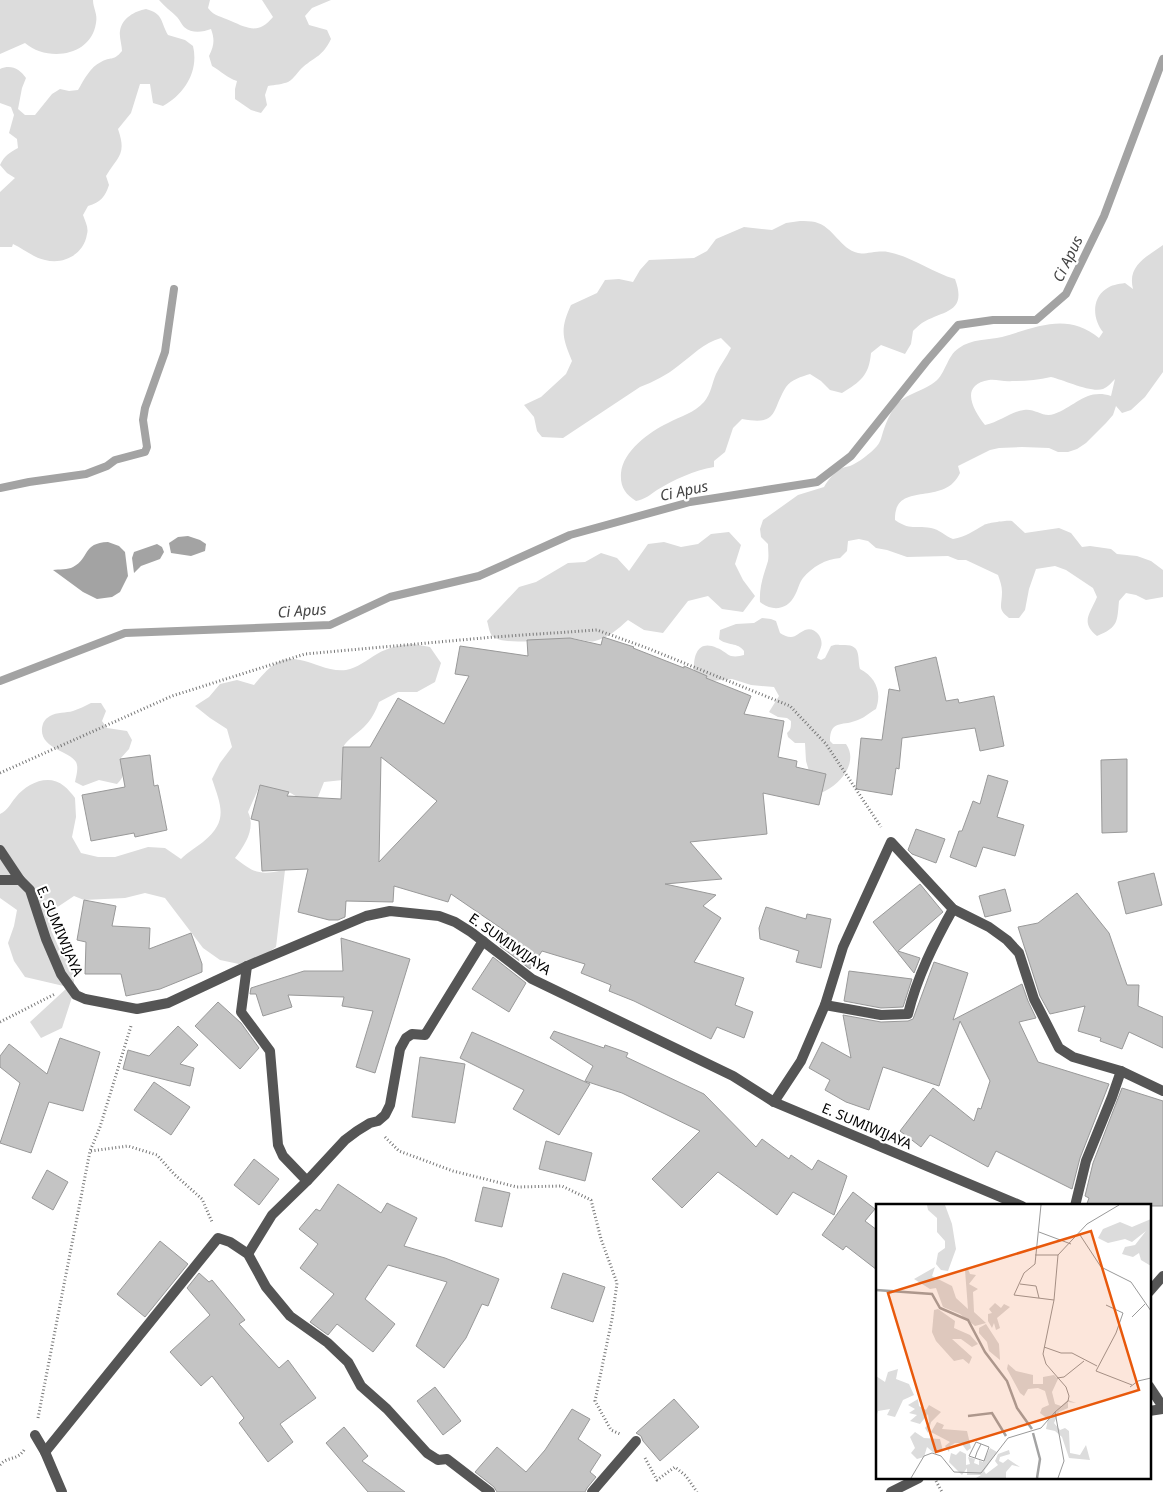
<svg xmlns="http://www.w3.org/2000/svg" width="1163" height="1492" font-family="'Noto Sans',sans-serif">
<rect width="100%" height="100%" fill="#fff"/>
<g fill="#dcdcdc" fill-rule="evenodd">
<path d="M 0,0 L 93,0 C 93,8 98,14 96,23 C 91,57 47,62 25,43 L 0,54 Z"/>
<path d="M 159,0 L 210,0 L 208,8 C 215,17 221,16 231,21 C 249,29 259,34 273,17 L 262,0 L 331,0 L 312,8 L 305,16 L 309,25 L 327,30 L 331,39 C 322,57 316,56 303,67 C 297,72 295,78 288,82 C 283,84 275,85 268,86 L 265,95 L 267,105 L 261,113 L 251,110 L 235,99 L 235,89 L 237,81 C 227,78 221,71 212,66 L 209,56 C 214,46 215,40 211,29 C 203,32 192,34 184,27 C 181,24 180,20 177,17 C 171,11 165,7 159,0 Z"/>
<path d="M 146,9 C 164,14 160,21 168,35 L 185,40 L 193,46 C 199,71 185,94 163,106 L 153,103 L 150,84 L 140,84 L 131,113 L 118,129 C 127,155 118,156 106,176 L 109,185 C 105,197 101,202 88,206 L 83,215 C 85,221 89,228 87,234 C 84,254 64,265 45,260 C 34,258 24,249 13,244 L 12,247 L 0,247 L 0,192 L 15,178 L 7,173 L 0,165 C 4,156 9,153 18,148 L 17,139 L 9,133 L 14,115 L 11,107 L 0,103 L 0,69 C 11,64 20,69 26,78 L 22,88 L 18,109 L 25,115 L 35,115 L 52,94 L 60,89 L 69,91 L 78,90 C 84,80 90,67 101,62 C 111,56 113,62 122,51 C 122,45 119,37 120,31 C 122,18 135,11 146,9 Z"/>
<path d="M 800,221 C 805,221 811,221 815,222 C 834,227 840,249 858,253 C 864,255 878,250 888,252 C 913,257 931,272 955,279 C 968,314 942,310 922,323 C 919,325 916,328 913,331 L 911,344 L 905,354 L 881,345 L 871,353 C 869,376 860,382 842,393 L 830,390 L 821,381 L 810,374 C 801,377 792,379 786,387 C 771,411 779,426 742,419 L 733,428 L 725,452 L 714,461 L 714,467 C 694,470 674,480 657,490 C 650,495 645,499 636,501 C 625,494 620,487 621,473 C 623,451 649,432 668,423 C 681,416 694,413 704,402 C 711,394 712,383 716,374 C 720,365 727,357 731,348 L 721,338 C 703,343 693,355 678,366 C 667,375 653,382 640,387 L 563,438 L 542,437 L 537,431 L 534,417 L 524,405 L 541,397 L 566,374 L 572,361 C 562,337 560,329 571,305 L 597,293 L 605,280 L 619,279 L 633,282 L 640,270 L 649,260 L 694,258 L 707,251 L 716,239 L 744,227 L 772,230 L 786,223 Z"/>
<path d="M 1163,245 L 1163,372 L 1145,397 L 1131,410 L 1122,413 L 1116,406 L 1113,415 L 1106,423 L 1086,443 L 1077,449 L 1068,452 L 1058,452 L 1049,448 L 1022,447 L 999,448 L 990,450 L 958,466 L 960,473 C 944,508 894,479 895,520 C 911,531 914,525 931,528 C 939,529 945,536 953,539 C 966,537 973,531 984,525 C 987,523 1008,520 1012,521 L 1025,533 L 1059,528 L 1071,533 L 1082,547 L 1090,546 L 1111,549 L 1117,554 L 1137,556 L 1151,561 L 1163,570 L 1163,597 L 1146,600 L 1136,595 L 1126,593 L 1119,601 C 1117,621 1119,627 1097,636 C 1080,622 1090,614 1097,597 L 1093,588 L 1066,570 L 1055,566 L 1036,569 L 1029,589 L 1025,610 L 1019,618 L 1009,618 C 997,609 1002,606 1002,592 C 1002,586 1000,581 998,575 L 966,560 L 958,560 L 948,556 L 907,557 L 887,550 L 876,548 L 868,541 L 859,539 L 848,541 L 847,551 L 840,558 C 826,559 812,567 803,578 C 799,583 798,590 795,595 C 788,610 772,612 760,602 C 759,587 764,574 768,561 C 769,556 768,549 768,544 L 761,537 L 760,529 L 763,520 L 798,495 L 824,487 C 828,480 835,471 842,468 C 844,467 847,467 850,466 C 858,463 871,453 877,446 C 881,442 882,434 884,429 C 887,420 892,409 899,402 C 908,394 921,391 932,384 C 946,376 946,356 959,348 C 971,339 988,340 1002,337 C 1038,327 1067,312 1099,338 L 1103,332 C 1093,320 1091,299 1106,289 C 1111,285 1118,284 1125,283 L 1133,289 C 1127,265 1147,257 1163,245 ZM 1051,377 C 1064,380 1091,393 1103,389 C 1108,387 1112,382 1115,379 L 1111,396 C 1086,388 1075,407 1054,414 C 1043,418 1035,408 1024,410 C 1010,412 1000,422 985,425 C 973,410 959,385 989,380 C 996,379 1004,382 1012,381 C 1025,381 1038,380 1051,377 Z"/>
<path d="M 729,532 L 741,545 L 735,564 L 743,580 L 755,596 L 743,612 L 722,609 L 708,596 L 688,601 L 663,633 L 644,630 L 628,620 C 618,629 608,638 595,641 C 588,643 580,639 572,638 C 550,638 513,646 495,638 C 489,635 489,627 487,621 L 519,587 L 536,582 L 568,563 L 585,562 L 601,553 L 617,558 L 629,571 L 648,544 L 664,542 L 681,547 L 698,544 L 711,534 Z"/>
<path d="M 762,618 L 771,619 L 776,621 L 780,633 C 783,635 787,637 791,637 C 796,637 800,632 805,630 C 815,626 824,638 821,647 C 820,651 818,654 817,658 L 821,660 L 825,658 L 831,646 C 836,644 838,645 843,645 C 862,644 857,657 860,669 C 876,677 882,693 876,709 C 869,713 863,719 855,721 C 842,726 830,720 830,741 L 833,744 L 846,744 C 859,762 840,785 823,792 L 814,788 L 806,761 L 805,743 L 795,743 L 788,737 L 787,733 C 791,730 791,727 791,721 L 787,718 L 778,717 L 769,712 L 779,696 L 774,687 L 751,685 L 732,679 L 711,681 L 694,673 C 693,657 697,639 717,648 C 723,650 726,654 731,656 C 736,657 740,656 744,655 L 744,651 C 738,642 727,646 719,639 L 720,630 L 736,624 L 754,623 Z"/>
<path d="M 413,644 L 430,647 L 441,663 L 435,682 L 417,692 L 398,692 L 379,702 C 376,711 371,720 364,727 C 357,734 349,738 343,747 L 347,774 L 343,780 L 324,782 L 314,807 L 289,792 L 277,799 L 260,785 L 248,812 C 256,828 245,845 235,858 C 255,874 260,875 285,870 L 276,947 L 259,959 L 239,964 L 220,960 L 203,948 L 165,898 L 145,893 L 125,898 L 84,900 L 74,896 L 56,908 L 51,930 L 59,948 L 74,963 L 74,991 L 62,1028 L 41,1038 L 30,1022 L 68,987 L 25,977 L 14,961 L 8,943 L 14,926 L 17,910 L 0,898 L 0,814 C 8,810 10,804 16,797 C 27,783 49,773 64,786 C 68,789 72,794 75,798 L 76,817 L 72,837 L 81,853 L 98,857 L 115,857 L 148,847 L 165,848 L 181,859 C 188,852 195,848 203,842 C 229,821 221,806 212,779 L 220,763 L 232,747 L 227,729 L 210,718 L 195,706 L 209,697 L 220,684 L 237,680 L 254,685 C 277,657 285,653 320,666 C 328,669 337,671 346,670 C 357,668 367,660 377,654 C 389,647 400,645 413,644 Z"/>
<path d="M 91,703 L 101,703 L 106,711 L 102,721 L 107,728 L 127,731 L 132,740 L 129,749 L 120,759 C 126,770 125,776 117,784 L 99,780 L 83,786 L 75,782 C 76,776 79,768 76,762 C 70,751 40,749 42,728 C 43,722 45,719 50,716 C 57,712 66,713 73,711 C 79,709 85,706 91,703 Z"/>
</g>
<g fill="#a3a3a3">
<polygon points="188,536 200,540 206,544 205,551 191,556 171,553 169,543 178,537"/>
<path d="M 108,542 L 119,546 L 125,552 L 128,576 L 120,592 L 112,597 L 97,599 L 83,592 L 53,570 C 59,569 68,570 73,567 C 90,558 82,543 108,542 Z"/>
<polygon points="157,544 162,547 164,552 160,559 141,566 134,573 132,558 134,552"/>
</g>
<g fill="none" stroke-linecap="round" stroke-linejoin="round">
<g stroke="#a3a3a3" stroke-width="8">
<polyline points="0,488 29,482 86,474 107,466 115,460 145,452 147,447 143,420 145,408 165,352 174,289"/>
<polyline points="0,681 125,633 330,625 390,597 479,576 570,535 690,502 817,482 851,456 926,362 958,325 993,320 1036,320 1066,294 1104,216 1163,59"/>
</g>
</g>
<g fill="#c4c4c4" stroke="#999" fill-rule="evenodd">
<path d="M 603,637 L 634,647 L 633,648 L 684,668 L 684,666 L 707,676 L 706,678 L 751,696 L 744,714 L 784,721 L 778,757 L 797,761 L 796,767 L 826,774 L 819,805 L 763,793 L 767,834 L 690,842 L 722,879 L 665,884 L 716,895 L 703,906 L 721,918 L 694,962 L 744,978 L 735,1005 L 753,1012 L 744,1038 L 717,1027 L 711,1039 L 634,1001 L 609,991 L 611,985 L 581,973 L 585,964 L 542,951 L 530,969 L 500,946 L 508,933 L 451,894 L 448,902 L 394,886 L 393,902 L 346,901 L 345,917 L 338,920 L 329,920 L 298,912 L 308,869 L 262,871 L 259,821 L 251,819 L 260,785 L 289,792 L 287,796 L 341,799 L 343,747 L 370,747 L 398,698 L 444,724 L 469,676 L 455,674 L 460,646 L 528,656 L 527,640 L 570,638 L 601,645 ZM 381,757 L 437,801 L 379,862 Z"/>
<polygon points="936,657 946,701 958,699 959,703 994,696 1004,746 980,751 975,728 902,738 899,769 896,768 892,795 856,789 861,738 882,740 889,689 900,691 895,667"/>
<polygon points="150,755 154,786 158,785 167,830 135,837 134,833 91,841 82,795 125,787 120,759"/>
<polygon points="1127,759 1127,832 1102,833 1101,760"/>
<polygon points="988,775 1008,781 997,817 1024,825 1015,856 983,847 976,867 950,857 959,831 962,831 973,801 980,804"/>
<polygon points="916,829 945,839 936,863 912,854 908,850"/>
<polygon points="1154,873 1162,905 1126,914 1118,882"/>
<polygon points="920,884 943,912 898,951 920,958 914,973 873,922"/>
<polygon points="1005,889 1011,911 985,917 979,896"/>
<polygon points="1077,893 1109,933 1127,985 1139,985 1138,1006 1163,1017 1163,1048 1129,1032 1122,1049 1100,1041 1101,1038 1078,1031 1085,1006 1050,1014 1040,996 1018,927 1038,923"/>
<polygon points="84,900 116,906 112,926 150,928 149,949 191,933 202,964 202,972 160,989 126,996 121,974 85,974 86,942 77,940"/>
<polygon points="766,907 806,919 807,914 831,919 821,968 796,962 799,951 760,939 759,928"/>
<polygon points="341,938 410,959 375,1073 356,1067 373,1011 342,1006 344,997 288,995 292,1007 263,1016 256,994 250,994 251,988 304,971 343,971"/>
<polygon points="493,957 526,983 509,1012 472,989"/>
<polygon points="934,962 968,973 953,1020 1022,984 1028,1001 1036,1018 1019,1022 1038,1062 1109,1084 1080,1158 1072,1189 996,1151 988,1167 930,1135 921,1147 900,1131 933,1088 974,1121 978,1108 981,1109 990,1081 960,1021 939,1086 883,1067 869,1110 846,1102 825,1090 830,1080 809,1068 822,1042 851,1058 843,1015 881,1022 908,1021 913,1019"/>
<polygon points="849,971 912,979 903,1007 881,1008 844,1001"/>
<polygon points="218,1002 241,1023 259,1048 240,1069 195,1026"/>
<polygon points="178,1026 198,1045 180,1064 194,1068 190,1086 123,1069 128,1050 149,1056"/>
<polygon points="554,1031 604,1048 605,1045 628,1053 626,1057 704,1094 756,1147 762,1139 789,1159 791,1155 812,1170 818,1160 847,1176 834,1215 793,1192 777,1215 718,1172 682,1208 652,1179 700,1131 622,1093 585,1081 593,1066 550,1038"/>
<polygon points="472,1032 590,1084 559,1135 513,1109 524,1090 460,1058"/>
<polygon points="60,1038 100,1052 83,1111 49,1102 31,1153 0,1143 20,1083 0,1067 0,1056 9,1044 47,1074"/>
<polygon points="420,1057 465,1064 455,1123 412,1117"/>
<polygon points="154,1082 190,1107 171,1135 134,1110"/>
<polygon points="1122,1088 1163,1101 1163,1206 1086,1206 1089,1198 1085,1196 1093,1163"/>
<polygon points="546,1141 592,1153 585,1181 539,1169"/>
<polygon points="254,1159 279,1179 259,1205 234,1185"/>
<polygon points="47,1170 68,1182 53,1210 32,1198"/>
<polygon points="338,1184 381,1213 387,1203 417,1218 404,1246 445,1258 499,1279 488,1306 482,1304 466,1338 444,1368 416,1346 447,1282 388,1265 365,1299 395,1324 373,1352 337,1324 328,1335 310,1322 334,1294 300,1268 318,1244 299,1229 316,1209 320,1211"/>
<polygon points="483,1187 510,1193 502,1227 475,1221"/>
<polygon points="853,1192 875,1209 865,1221 877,1230 877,1270 846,1246 843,1250 822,1235"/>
<polygon points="160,1241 188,1264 145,1317 117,1294"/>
<polygon points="199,1273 209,1282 212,1280 245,1320 239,1324 279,1368 288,1360 316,1398 280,1424 293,1442 268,1462 239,1423 244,1418 212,1376 201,1386 170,1352 210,1315 187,1288"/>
<polygon points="563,1273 605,1287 593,1322 551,1308"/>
<polygon points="435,1387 461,1421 443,1435 417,1401"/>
<polygon points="674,1399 699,1427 660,1461 643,1441 641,1436 636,1433"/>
<polygon points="572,1409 590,1419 578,1439 601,1455 590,1472 596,1477 587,1488 585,1492 497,1492 494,1487 475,1472 497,1447 526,1472 545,1450"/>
<polygon points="344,1427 368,1456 362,1461 405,1492 368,1492 326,1443"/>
</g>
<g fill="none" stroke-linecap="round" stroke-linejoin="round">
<g stroke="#777" stroke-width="3" stroke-dasharray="1 2.5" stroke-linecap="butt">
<polyline points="0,773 172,696 305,654 494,637 597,630 647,648 790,706 826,744 881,827"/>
<polyline points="0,1022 55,994"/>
<polyline points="385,1137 399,1151 453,1171 517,1187 562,1186 591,1200 601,1239 617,1283 612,1319 595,1401 611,1430 620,1434"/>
<polyline points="91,1151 128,1146 157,1155 174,1174 202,1199 212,1222"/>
<polyline points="38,1418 90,1151 100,1127 131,1026"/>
<polyline points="645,1458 657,1480 675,1467 686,1476 697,1492"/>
<path d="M 0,1465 C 7,1456 17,1461 24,1450"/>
<polyline points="936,1481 942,1492"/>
</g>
<g stroke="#555" stroke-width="10">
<polyline points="0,850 20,880"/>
<polyline points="0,880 20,880 30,890 46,939 61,974 76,995 85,999 137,1009 168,1003 247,966 366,916 390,911 439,916 455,922 471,932 532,979 733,1076 774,1102 1022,1206"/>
<polyline points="247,966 241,1012 270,1051 278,1145 283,1156 307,1181"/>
<path d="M 825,1005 L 881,1015 L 908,1014 C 917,977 934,943 953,909"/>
<polyline points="774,1102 801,1061 825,1005 843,947 891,842 953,909 989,927 1007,940 1019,953 1034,999 1059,1048 1073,1057 1121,1071 1163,1091"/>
<polyline points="1075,1206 1086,1161 1112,1097 1121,1071"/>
<polyline points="248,1254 272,1215 307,1181 345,1140 357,1131 370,1123 378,1121 385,1115 390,1105 400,1049 406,1038 412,1034 425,1035 483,941"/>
<polyline points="1149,1292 1163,1276"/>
<polyline points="1149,1386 1163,1407"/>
<polyline points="1149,1411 1163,1409"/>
<polyline points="35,1435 45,1452 62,1492"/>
<polyline points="45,1452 218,1238 230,1242 248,1254 266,1287 290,1316 328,1343 348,1362 361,1386 387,1409 427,1453 438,1460 447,1459 490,1492"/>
<polyline points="592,1492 636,1441"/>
<polyline points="891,1492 919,1478"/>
</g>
</g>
<g text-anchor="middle" stroke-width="4.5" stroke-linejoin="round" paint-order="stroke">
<g font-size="14" fill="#000" stroke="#fff">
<text transform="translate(60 931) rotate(67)" y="5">E. SUMIWIJAYA</text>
<text transform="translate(510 944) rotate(35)" y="5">E. SUMIWIJAYA</text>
<text transform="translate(867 1126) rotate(23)" y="5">E. SUMIWIJAYA</text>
</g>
<g font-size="15" font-style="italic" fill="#444" stroke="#fff">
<text transform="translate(1068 259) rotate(-64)" y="5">Ci Apus</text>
<text transform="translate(684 491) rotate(-12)" y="5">Ci Apus</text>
<text transform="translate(302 611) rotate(-4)" y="5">Ci Apus</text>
</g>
</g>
<g transform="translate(876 1204)">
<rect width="275" height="275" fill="#fff"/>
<path d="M 51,1 L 69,1 L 76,20 L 80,45 L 72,67 L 65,66 L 60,60 L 62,49 L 69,44 L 69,37 L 61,28 L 61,14 L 52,6 ZM 275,15 L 275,62 L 265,56 L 263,49 L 257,53 L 246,50 L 249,43 L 259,41 L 270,27 L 256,38 L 249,35 L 232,39 L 222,34 L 227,25 L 244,18 L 256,23 ZM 59,63 L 56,72 L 76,82 L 80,94 L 92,105 L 89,66 L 91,63 L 94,70 L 100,71 L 93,80 L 102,85 L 97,88 L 98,108 L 110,119 L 99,122 L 84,110 L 67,103 L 60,84 L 54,85 L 38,75 ZM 119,99 L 125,104 L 128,100 L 134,103 L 121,114 L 124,124 L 120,126 L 118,119 L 116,124 L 112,117 L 112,110 L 116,109 L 113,105 ZM 62,105 L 79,117 L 78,124 L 94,131 L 102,140 L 96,143 L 85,135 L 76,135 L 96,153 L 93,160 L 87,155 L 78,157 L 60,137 L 56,128 L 58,106 ZM 110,120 L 123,140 L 124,156 L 113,147 L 111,138 L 103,129 L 103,124 ZM 132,160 L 140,167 L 157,171 L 157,180 L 167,180 L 167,173 L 178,171 L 182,175 L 176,188 L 179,200 L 185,202 L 192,196 L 200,199 L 192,198 L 192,204 L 183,208 L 178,219 L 184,226 L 189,224 L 193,227 L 194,249 L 204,251 L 210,241 L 214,256 L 193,254 L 186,233 L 179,227 L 170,225 L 172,215 L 164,209 L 166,204 L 173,201 L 169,187 L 162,184 L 152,185 L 148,192 L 144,189 L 131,165 ZM 22,165 L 20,175 L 33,180 L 38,191 L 27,196 L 19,213 L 11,211 L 14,205 L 2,207 L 0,213 L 0,172 L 9,178 L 12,168 ZM 42,195 L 43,202 L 50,206 L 53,201 L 65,208 L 55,218 L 52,229 L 49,224 L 53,218 L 52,210 L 44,220 L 34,217 L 41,211 L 33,209 L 39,205 L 32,201 ZM 61,218 L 68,221 L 66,225 L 91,227 L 95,244 L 91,247 L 85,239 L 79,239 L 74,242 L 73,248 L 69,242 L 74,238 L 55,228 ZM 39,228 L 48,234 L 64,235 L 67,247 L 58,249 L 51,243 L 48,253 L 41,255 L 35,249 L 39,244 L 34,233 ZM 114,244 L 121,248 L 108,267 L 110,270 L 122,261 L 119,257 L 122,250 L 133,246 L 134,250 L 124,253 L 123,257 L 127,259 L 132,255 L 144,263 L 136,261 L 130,268 L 130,274 L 100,274 L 105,271 L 91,271 L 91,264 L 86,271 L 73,258 L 75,249 L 80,251 L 84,247 L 90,250 L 90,261 L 94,260 L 92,253 L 99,255 L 98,259 L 103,261 L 103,256 L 107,258 Z" fill="#dcdcdc"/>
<path fill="none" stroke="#a3a3a3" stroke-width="2.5" d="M 0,86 L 56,90 L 64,104 L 92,116 L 109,148 L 131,177 L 141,204 L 156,225M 92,212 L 116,209 L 130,232M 157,229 L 164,255 L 161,274"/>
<path fill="none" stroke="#999" stroke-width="1" d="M 165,1 L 159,60 L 148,69 L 138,91 L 178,96M 163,28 L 195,40M 204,31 L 225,63 L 255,78 L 275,107M 159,51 L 182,51M 144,80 L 160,82 L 163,94M 230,101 L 247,109 L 240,129 L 220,167 L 256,181M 256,113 L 269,100M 168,143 L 185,149 L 196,149 L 221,162M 181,174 L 188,173 L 208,157M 254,183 L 262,177 L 275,174M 99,254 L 108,257 L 113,243 L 100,238 L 93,252 L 99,254 L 101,248 L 105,240M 35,274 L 48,252 L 56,249 L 65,252 L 78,268 L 105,269 L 132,234 L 165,224 L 179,208M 182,274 L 188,257 L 179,208 L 192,197 L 193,192 L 190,183 L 170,160 L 167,150 L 178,96 L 182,51 L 211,20 L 243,1"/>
<path fill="#e8590c" fill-opacity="0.15" stroke="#e8590c" stroke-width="2.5" d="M 215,27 L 263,186 L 60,248 L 12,89 Z"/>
<rect width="275" height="275" fill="none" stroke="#000" stroke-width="2.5"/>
</g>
</svg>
